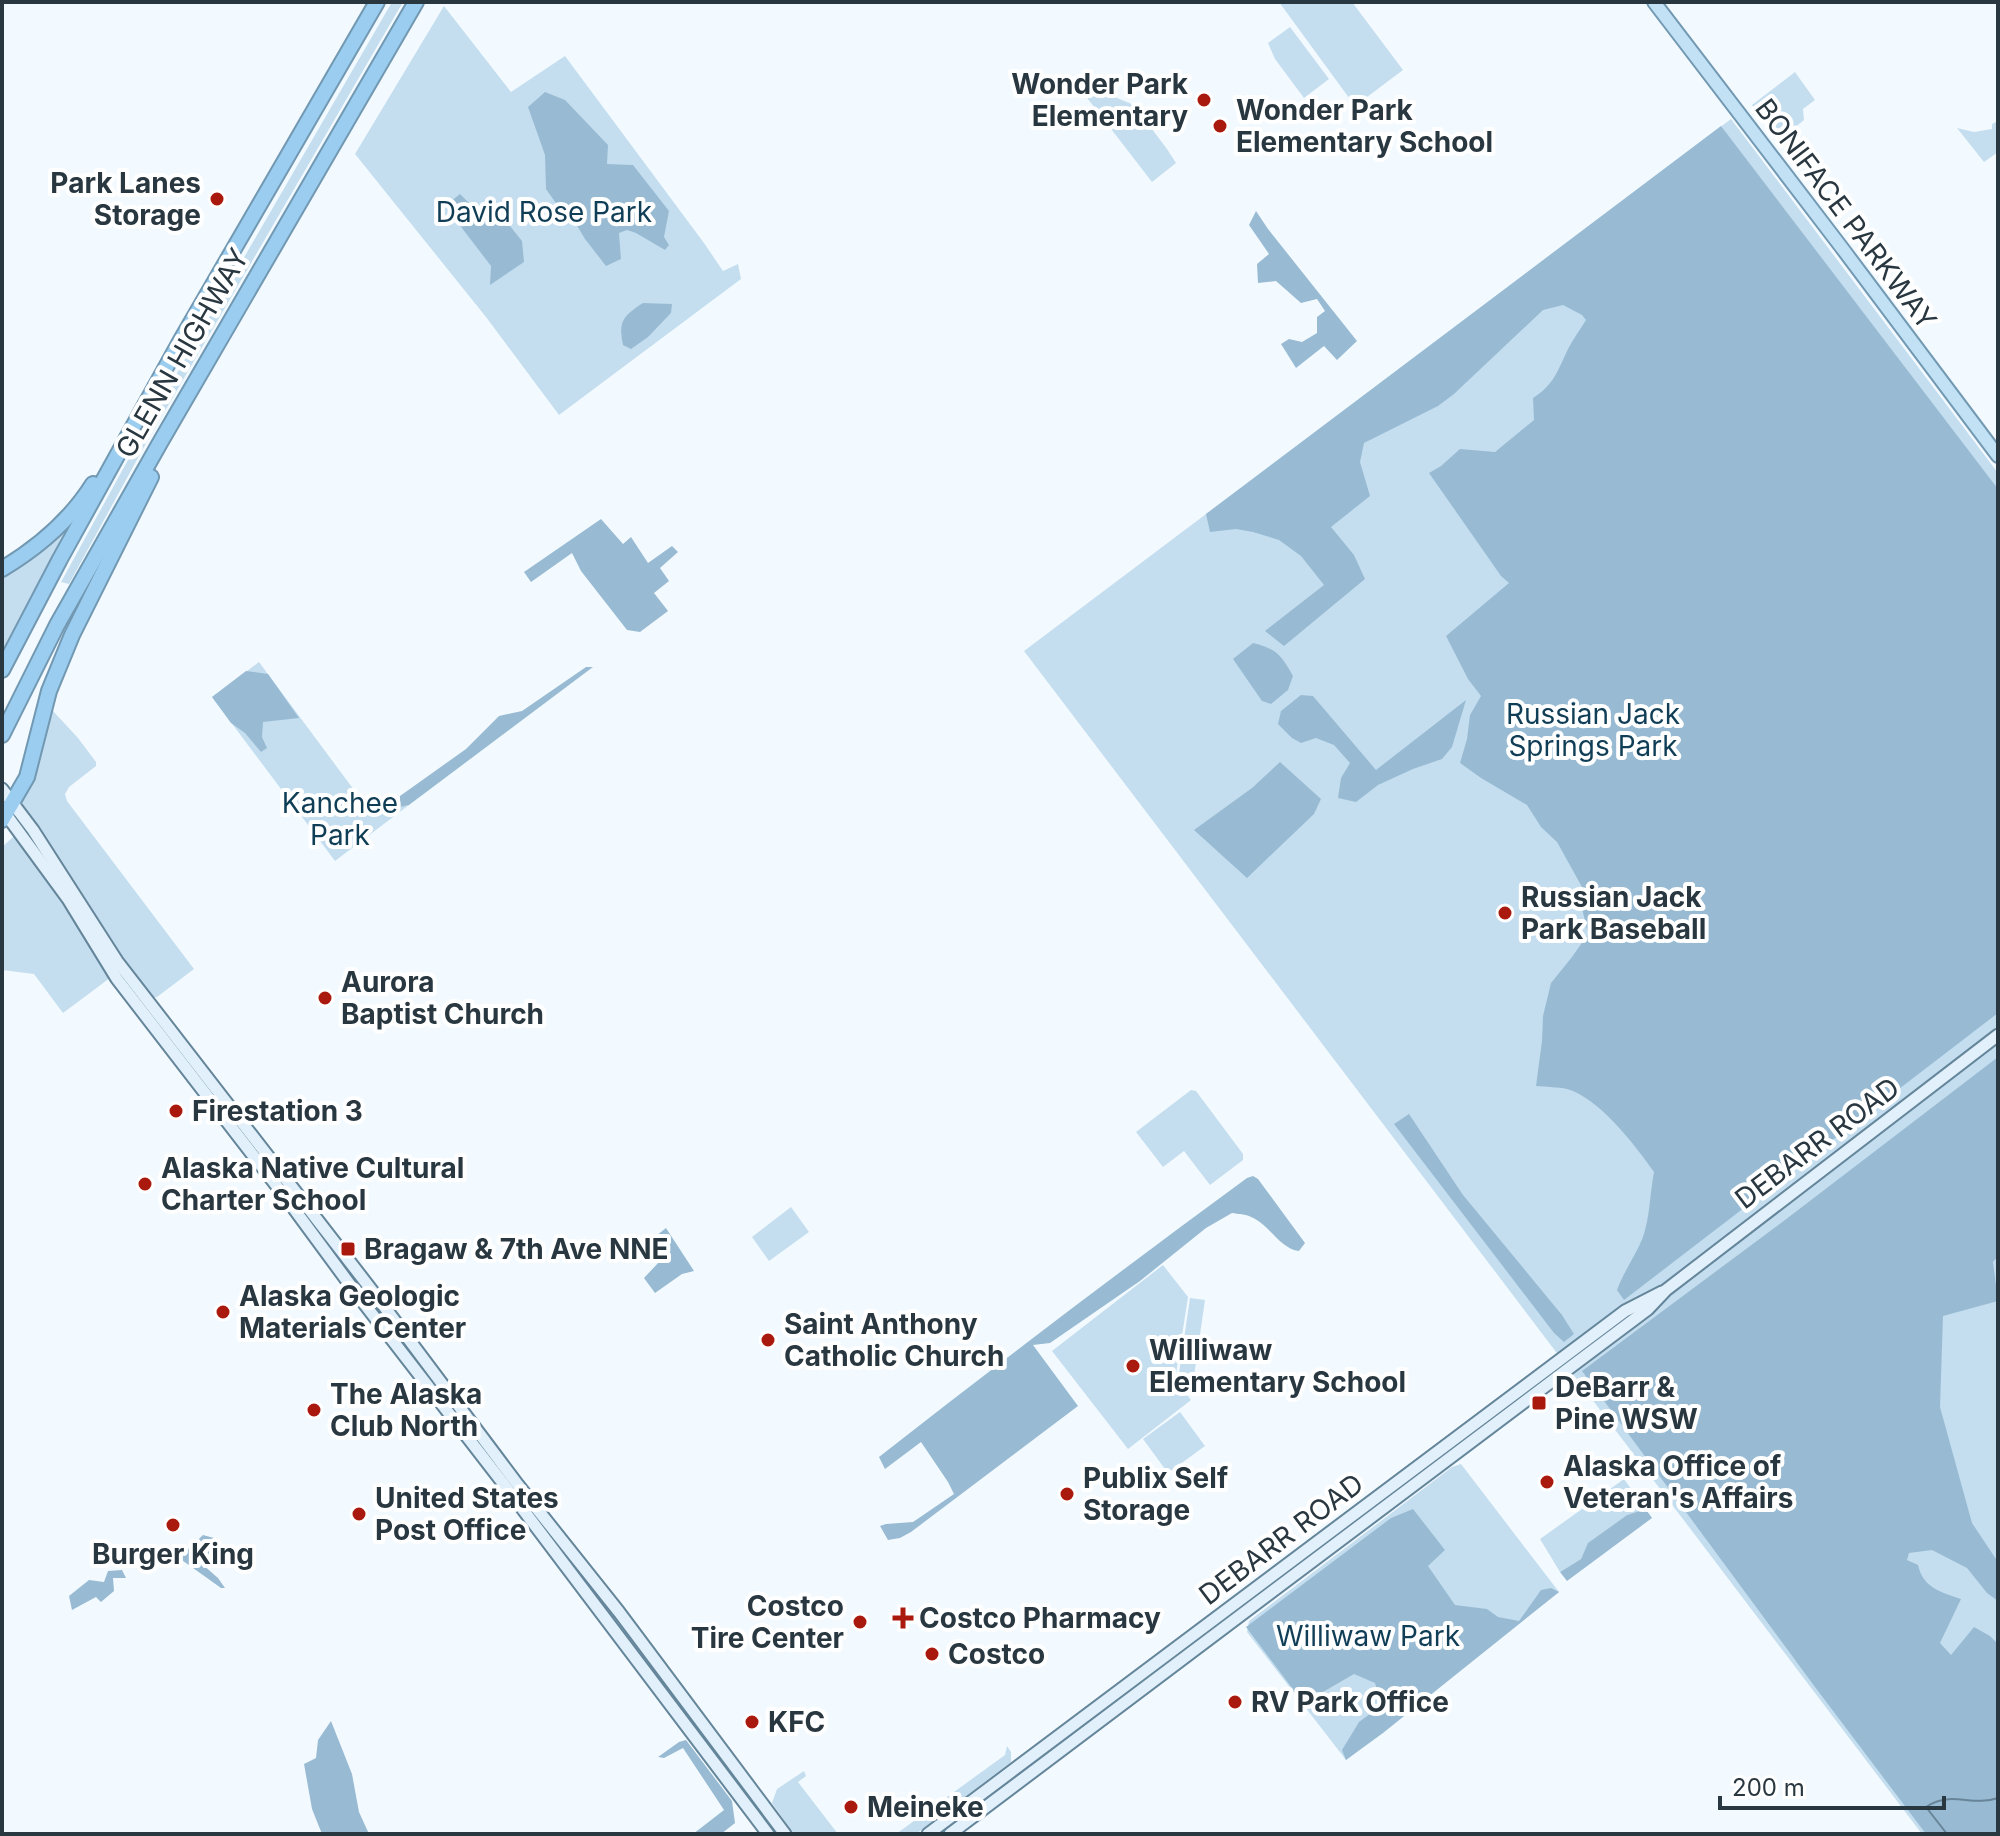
<svg xmlns="http://www.w3.org/2000/svg" width="2000" height="1836" font-family="Inter,sans-serif">
<rect width="100%" height="100%" fill="#f3faff"/>
<g fill="#c4deef">
<polygon points="392,2 403,2 144,447 69,584 61,582 151,418"/>
<polygon points="1279,2 1352,2 1403,70 1355,106"/>
<polygon points="444,6 511,92 565,56 704,243 723,271 738,264 741,279 559,415 486,317 355,154"/>
<polygon points="1290,27 1329,79 1304,98 1275,59 1268,43"/>
<polygon points="1795,72 1815,100 1803,109 1804,120 1779,140 1752,105"/>
<polygon points="1100,75 1117,98 1134,105 1167,149 1176,163 1152,182 1081,90"/>
<polygon points="1731,119 1998,473 1998,1834 1922,1834 1024,651"/>
<polygon points="1998,121 1998,152 1984,162 1957,128 1974,132 1992,129 1992,124"/>
<polygon points="71,521 2,654 2,576 19,566"/>
<polygon points="259,662 357,794 384,809 409,805 335,861 212,697"/>
<polygon points="51,705 53,711 78,738 96,762 96,766 69,787 65,794 67,801 194,969 157,997 151,998 126,966 63,1013 34,974 2,970 2,847 31,821 24,809 21,799 37,753 42,753 42,727"/>
<polygon points="1191,1090 1196,1091 1243,1154 1243,1160 1210,1185 1184,1151 1163,1167 1136,1132"/>
<polygon points="791,1207 809,1232 769,1261 752,1237"/>
<polygon points="1163,1265 1188,1297 1175,1380 1191,1400 1128,1449 1052,1351"/>
<polygon points="1190,1298 1205,1300 1191,1397 1178,1380"/>
<polygon points="1180,1412 1205,1446 1168,1473 1143,1439"/>
<polygon points="1461,1464 1559,1592 1346,1760 1247,1632 1249,1621 1452,1467"/>
<polygon points="1624,1479 1647,1511 1639,1511 1627,1515 1589,1543 1581,1559 1560,1572 1540,1539"/>
<polygon points="1007,1746 1011,1752 1011,1762 916,1834 896,1834 1005,1755"/>
<polygon points="804,1771 806,1776 798,1782 838,1834 794,1834 772,1803 777,1789"/>
</g>
<g fill="#98bbd3">
<polygon points="545,92 565,100 608,145 607,164 633,165 669,211 664,237 669,245 665,250 636,233 627,230 619,233 621,259 606,266 585,239 573,219 576,211 558,206 546,189 545,155 528,107"/>
<path d="M 1721,126 L 1998,489 L 1998,1013 L 1624,1300 L 1617,1290 C 1624,1271 1636,1255 1643,1237 C 1650,1217 1650,1192 1654,1172 C 1635,1145 1599,1098 1567,1089 C 1558,1087 1546,1087 1536,1086 L 1542,1041 L 1543,1016 L 1551,983 L 1572,957 L 1588,934 L 1582,908 L 1587,896 L 1557,842 L 1541,827 L 1527,805 L 1481,778 L 1460,763 L 1467,739 L 1470,715 L 1481,696 L 1468,679 L 1446,636 L 1509,583 L 1501,576 L 1429,473 L 1441,466 L 1460,449 L 1495,452 L 1534,420 L 1533,398 C 1554,385 1558,370 1568,349 C 1573,339 1580,330 1586,320 L 1582,315 L 1563,305 L 1543,310 L 1454,394 L 1438,406 L 1364,443 L 1360,462 L 1370,496 L 1331,527 L 1354,555 L 1365,579 L 1284,646 L 1265,631 L 1324,585 L 1301,556 L 1279,540 L 1253,532 L 1236,529 L 1210,532 L 1206,514 Z"/>
<polygon points="460,194 485,219 510,226 522,241 524,262 490,285 491,266 445,206"/>
<polygon points="1256,211 1268,229 1357,341 1337,360 1324,346 1296,368 1281,344 1289,339 1302,342 1317,333 1317,317 1325,311 1317,299 1301,303 1276,281 1258,283 1257,264 1269,254 1249,225"/>
<path d="M 643,303 L 672,304 L 671,313 L 648,337 L 631,349 L 623,345 C 618,321 623,316 643,303 Z"/>
<polygon points="601,519 623,544 631,537 648,563 672,546 678,552 660,568 669,581 654,593 668,611 640,632 627,630 581,571 572,553 531,582 524,572"/>
<path d="M 1253,643 C 1277,649 1281,655 1293,676 L 1288,690 L 1271,704 L 1262,701 L 1233,659 Z"/>
<polygon points="586,667 593,667 409,805 400,807 400,796 466,749 499,716 522,711"/>
<polygon points="246,671 268,674 299,718 263,722 262,737 267,748 261,752 245,733 231,723 212,697"/>
<polygon points="1301,695 1313,696 1376,770 1466,700 1452,747 1442,759 1413,769 1378,785 1356,802 1338,798 1341,778 1350,763 1334,745 1316,738 1301,743 1292,738 1278,724 1281,711"/>
<polygon points="1280,762 1321,799 1314,814 1247,878 1194,830 1252,788"/>
<path d="M 1998,1057 L 1998,1256 L 1993,1262 L 1998,1301 L 1943,1316 L 1940,1407 L 1972,1523 L 1998,1562 L 1998,1601 L 1987,1593 L 1967,1568 L 1932,1550 L 1909,1553 L 1907,1560 L 1918,1565 C 1923,1588 1941,1592 1961,1599 L 1940,1643 L 1951,1655 L 1974,1627 L 1990,1636 L 1998,1644 L 1998,1834 L 1926,1834 L 1815,1687 L 1582,1371 L 1785,1220 Z"/>
<polygon points="1409,1114 1463,1195 1562,1315 1574,1334 1564,1342 1554,1333 1394,1124"/>
<path d="M 1253,1176 L 1258,1179 L 1305,1243 L 1299,1251 C 1280,1249 1269,1224 1251,1217 C 1246,1214 1238,1214 1232,1213 L 1206,1228 L 1140,1281 L 1050,1343 L 1033,1345 L 1078,1406 L 911,1532 L 900,1538 L 888,1540 L 880,1526 L 886,1524 L 913,1522 L 954,1494 L 948,1482 L 921,1442 L 885,1469 L 879,1457 C 1000,1362 1123,1269 1247,1178 Z"/>
<polygon points="666,1228 694,1271 682,1274 655,1293 644,1278 659,1262 646,1244"/>
<polygon points="1413,1509 1445,1550 1428,1566 1455,1605 1487,1609 1498,1617 1519,1621 1541,1590 1551,1588 1559,1592 1383,1733 1346,1760 1342,1750 1359,1722 1382,1705 1375,1683 1354,1674 1323,1692 1295,1692 1246,1627 1391,1518"/>
<polygon points="1639,1511 1647,1511 1652,1518 1567,1581 1560,1572 1581,1559 1588,1543 1627,1515"/>
<polygon points="203,1535 214,1538 219,1544 213,1549 202,1564 218,1578 225,1588 221,1588 179,1558"/>
<polygon points="122,1570 126,1578 113,1578 114,1591 101,1602 96,1597 72,1610 69,1596 89,1580 104,1582 108,1571"/>
<polygon points="331,1721 352,1774 359,1812 369,1834 322,1834 312,1809 304,1764 316,1758 318,1740"/>
<polygon points="686,1740 732,1801 735,1823 721,1834 693,1834 724,1810 683,1748 664,1758 658,1757 679,1742"/>
</g>
<g fill="none" stroke-linecap="round" stroke-linejoin="round">
<path stroke="#678498" stroke-width="2" d="M 1947,1834 L 1926,1807 C 1950,1790 1972,1807 1998,1798"/>
<defs>
<g id="secondary">
<polyline points="2,789 33,830 117,961 377,1297 518,1485 619,1612 785,1834"/>
<polyline points="2,809 68,899 117,979 286,1198 359,1297 509,1491 768,1834"/>
<polyline points="928,1834 1625,1311 1662,1292"/>
<polyline points="950,1834 1572,1366 1648,1309 1666,1290 1998,1035"/>
</g>
<polyline id="primary" points="1654,2 1842,248 1998,456"/>
<g id="highway">
<path d="M 2,569 C 37,548 71,519 93,484"/>
<polyline points="2,670 60,559 181,340 377,2"/>
<polyline points="2,735 57,625 161,441 416,2"/>
<polyline points="2,820 27,777 49,691 72,635 151,477"/>
</g>
</defs>
<use href="#secondary" stroke="#64859a" stroke-width="15"/>
<use href="#primary" stroke="#7298b2" stroke-width="16"/>
<use href="#highway" stroke="#7298b2" stroke-width="18"/>
<use href="#secondary" stroke="#e1f0fa" stroke-width="11"/>
<use href="#primary" stroke="#c2e1f5" stroke-width="12"/>
<use href="#highway" stroke="#9acdef" stroke-width="14"/>
</g>
<g fill="#aa190e" stroke="#fff" stroke-width="3">
<circle cx="1204" cy="100" r="8"/>
<circle cx="1220" cy="126" r="8"/>
<circle cx="217" cy="199" r="8"/>
<circle cx="1505" cy="913" r="8"/>
<circle cx="325" cy="998" r="8"/>
<circle cx="176" cy="1111" r="8"/>
<circle cx="145" cy="1184" r="8"/>
<rect x="340" y="1241" width="16" height="16" rx="4"/>
<circle cx="223" cy="1312" r="8"/>
<circle cx="768" cy="1340" r="8"/>
<circle cx="1133" cy="1366" r="8"/>
<rect x="1531" y="1395" width="16" height="16" rx="4"/>
<circle cx="314" cy="1410" r="8"/>
<circle cx="1547" cy="1482" r="8"/>
<circle cx="1067" cy="1494" r="8"/>
<circle cx="359" cy="1514" r="8"/>
<circle cx="173" cy="1525" r="8"/>
<path d="M899 1606h8v8h8v8h-8v8h-8v-8h-8v-8h8z"/>
<circle cx="860" cy="1622" r="8"/>
<circle cx="932" cy="1654" r="8"/>
<circle cx="1235" cy="1702" r="8"/>
<circle cx="752" cy="1722" r="8"/>
<circle cx="851" cy="1807" r="8"/>
</g>
<g text-anchor="middle" stroke-width="8" stroke-linejoin="round" paint-order="stroke">
<g font-size="28" font-weight="bold" fill="#293740" stroke="#fff" text-anchor="start">
<text x="1188" y="94" text-anchor="end">Wonder Park<tspan x="1188" dy="32">Elementary</tspan></text>
<text x="1236" y="120">Wonder Park<tspan x="1236" dy="32">Elementary School</tspan></text>
<text x="201" y="193" text-anchor="end">Park Lanes<tspan x="201" dy="32">Storage</tspan></text>
<text x="1521" y="907">Russian Jack<tspan x="1521" dy="32">Park Baseball</tspan></text>
<text x="341" y="992">Aurora<tspan x="341" dy="32">Baptist Church</tspan></text>
<text x="192" y="1121">Firestation 3</text>
<text x="161" y="1178">Alaska Native Cultural<tspan x="161" dy="32">Charter School</tspan></text>
<text x="364" y="1259">Bragaw &amp; 7th Ave NNE</text>
<text x="239" y="1306">Alaska Geologic<tspan x="239" dy="32">Materials Center</tspan></text>
<text x="784" y="1334">Saint Anthony<tspan x="784" dy="32">Catholic Church</tspan></text>
<text x="1149" y="1360">Williwaw<tspan x="1149" dy="32">Elementary School</tspan></text>
<text x="1555" y="1397">DeBarr &amp;<tspan x="1555" dy="32">Pine WSW</tspan></text>
<text x="330" y="1404">The Alaska<tspan x="330" dy="32">Club North</tspan></text>
<text x="1563" y="1476">Alaska Office of<tspan x="1563" dy="32">Veteran's Affairs</tspan></text>
<text x="1083" y="1488">Publix Self<tspan x="1083" dy="32">Storage</tspan></text>
<text x="375" y="1508">United States<tspan x="375" dy="32">Post Office</tspan></text>
<text x="173" y="1564" text-anchor="middle">Burger King</text>
<text x="844" y="1616" text-anchor="end">Costco<tspan x="844" dy="32">Tire Center</tspan></text>
<text x="919" y="1628">Costco Pharmacy</text>
<text x="948" y="1664">Costco</text>
<text x="1251" y="1712">RV Park Office</text>
<text x="768" y="1732">KFC</text>
<text x="867" y="1817">Meineke</text>
</g>
<g font-size="28" fill="#103e57" stroke="#fff">
<text x="544" y="222">David Rose Park</text>
<text x="1593" y="724">Russian Jack<tspan x="1593" dy="32">Springs Park</tspan></text>
<text x="340" y="813">Kanchee<tspan x="340" dy="32">Park</tspan></text>
<text x="1368" y="1646">Williwaw Park</text>
</g>
<g font-size="28" fill="#293740" stroke="#fff">
<text transform="translate(1846 214) rotate(53)" y="10">BONIFACE PARKWAY</text>
<text transform="translate(182 353) rotate(-60)" y="10">GLENN HIGHWAY</text>
<text transform="translate(1817 1143) rotate(-37)" y="10">DEBARR ROAD</text>
<text transform="translate(1281 1539) rotate(-37)" y="10">DEBARR ROAD</text>
</g>
</g>
<rect width="2000" height="1836" fill="none" stroke="#293740" stroke-width="8"/>
<path d="M1720 1796v12h224v-12" fill="none" stroke="#293740" stroke-width="4"/>
<text x="1732" y="1796" font-size="24" fill="#293740" stroke="#ffffff" stroke-width="6" paint-order="stroke">200 m</text>
</svg>
